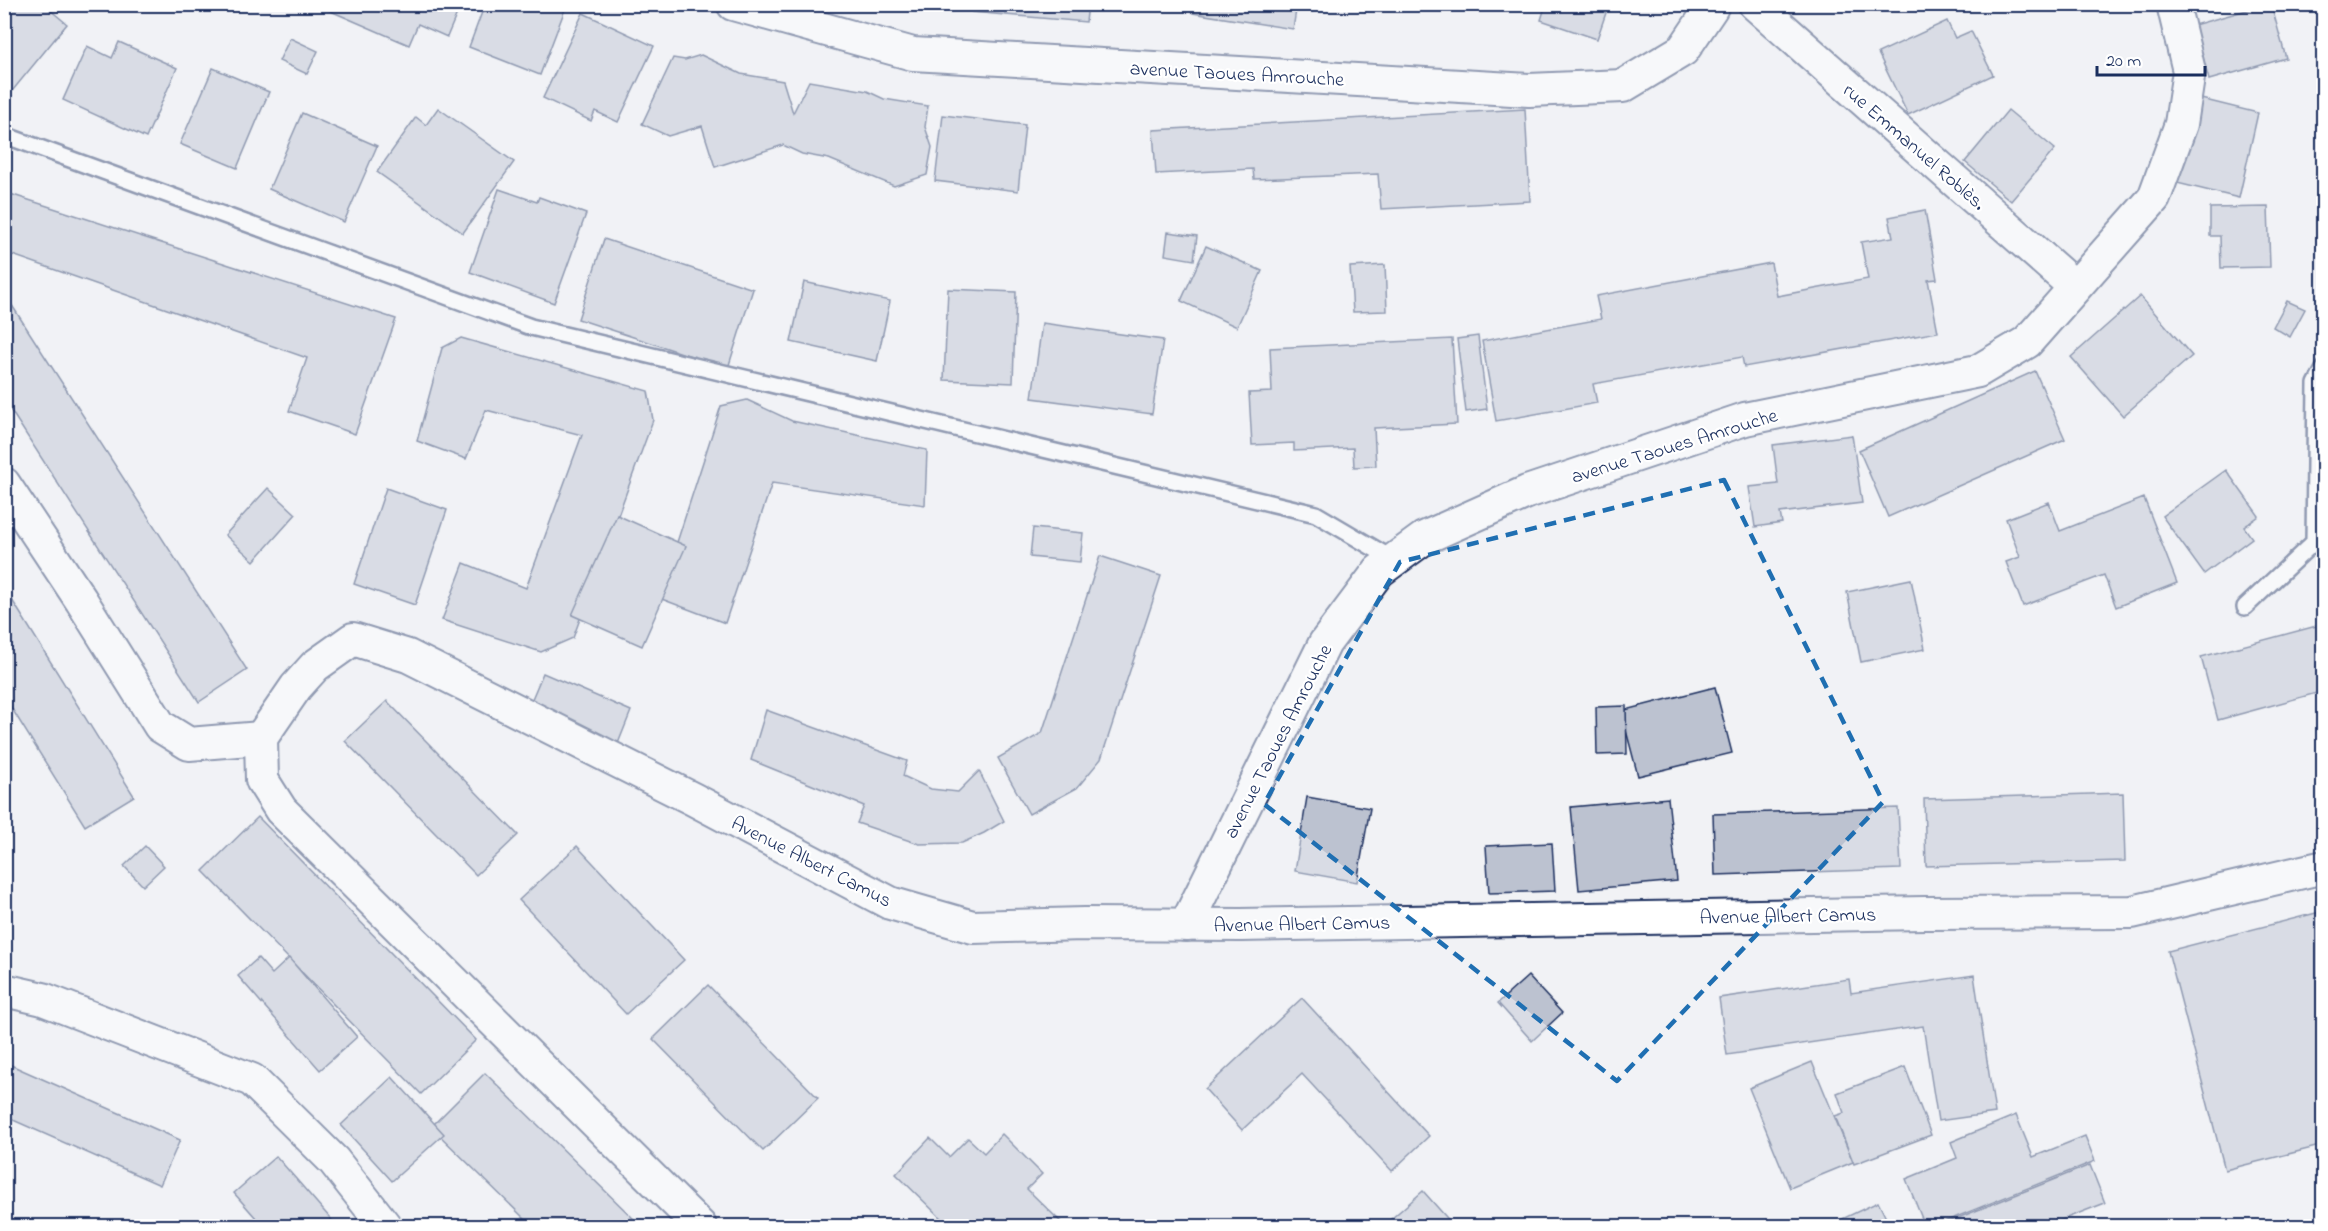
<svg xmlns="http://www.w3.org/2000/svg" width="2328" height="1231" font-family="'Indie Flower',sans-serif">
<rect width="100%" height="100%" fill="#f1f2f5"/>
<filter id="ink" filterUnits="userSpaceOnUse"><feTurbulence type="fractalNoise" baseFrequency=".0167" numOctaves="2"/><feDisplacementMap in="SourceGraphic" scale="12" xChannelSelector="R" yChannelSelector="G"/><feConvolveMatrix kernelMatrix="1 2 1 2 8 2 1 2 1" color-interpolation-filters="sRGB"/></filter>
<g filter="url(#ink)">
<g fill="#bcc2d0" stroke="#1b2f5e" stroke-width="1.5">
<polygon points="4,4 43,4 67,24 4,101"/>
<polygon points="328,4 461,4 447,37 418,24 409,45 326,9"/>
<polygon points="485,4 567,4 540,75 469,47"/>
<polygon points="973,4 1088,4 1086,22 972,12"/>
<polygon points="1194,4 1297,4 1293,29 1193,13"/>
<polygon points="1546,4 1609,4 1597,39 1541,20"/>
<polygon points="2268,4 2271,4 2286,58 2209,80 2194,25"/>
<polygon points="583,13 654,46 618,122 595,111 591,121 543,98"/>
<polygon points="1947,21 1955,38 1971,31 1993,75 1908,115 1878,53"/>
<polygon points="290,38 318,51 307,74 279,61"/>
<polygon points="119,42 177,68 146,138 63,100 87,46 112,58"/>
<polygon points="701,55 741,74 783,81 793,113 809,81 867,91 884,99 928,106 925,127 932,147 927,175 894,186 829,159 802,154 783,145 715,167 702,126 668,136 642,124 673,58 685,60"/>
<polygon points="213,68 269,92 237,168 180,144"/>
<polygon points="2193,97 2258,113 2239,198 2173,182"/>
<polygon points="438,108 514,162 463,233 377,172 416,117 426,125"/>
<polygon points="1525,109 1530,201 1381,209 1378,174 1254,179 1253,169 1156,174 1153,130"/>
<polygon points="2008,110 2055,149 2011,201 1965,162"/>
<polygon points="302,113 377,146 344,222 269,189"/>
<polygon points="943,115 1025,125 1018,191 935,181"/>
<polygon points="499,189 537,202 539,197 586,214 554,303 470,272"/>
<polygon points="4,192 396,319 355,434 289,411 307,358 4,252"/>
<polygon points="2268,207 2270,267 2221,268 2220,236 2210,236 2210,208"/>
<polygon points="1925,210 1937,279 1928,280 1938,332 1744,367 1742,357 1593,384 1597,403 1496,421 1482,341 1601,319 1596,296 1771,263 1777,296 1868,279 1861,242 1893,237 1889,217"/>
<polygon points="1168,232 1197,236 1194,260 1165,255"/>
<polygon points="604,239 753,289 728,368 578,319"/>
<polygon points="1206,246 1262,271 1237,327 1181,301"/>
<polygon points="1385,265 1387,311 1353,312 1350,267"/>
<polygon points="804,282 890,301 877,361 791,342"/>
<polygon points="948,289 1016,292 1013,383 944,380"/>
<polygon points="4,293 247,670 199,702 4,400"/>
<polygon points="2140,296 2192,356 2123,416 2071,357"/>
<polygon points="2287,301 2305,309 2290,337 2273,327"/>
<polygon points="1042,323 1163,340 1152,414 1032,398"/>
<polygon points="1478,336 1487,409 1466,412 1457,339"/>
<polygon points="461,338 648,391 653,420 573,638 541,652 442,620 464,563 526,588 582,435 486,410 466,459 417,441 442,348"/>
<polygon points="1452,339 1457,424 1374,428 1376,466 1354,467 1353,448 1294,451 1294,443 1252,445 1249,393 1272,392 1270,348"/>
<polygon points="2035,371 2065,439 1888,517 1859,450"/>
<polygon points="747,400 792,421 927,450 925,505 772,483 725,623 659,598 721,406"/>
<polygon points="1852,435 1862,503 1780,513 1782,523 1755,527 1749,487 1778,484 1773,445"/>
<polygon points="2226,470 2259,516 2244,527 2252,538 2204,574 2162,516"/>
<polygon points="268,488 296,514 254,561 225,535"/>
<polygon points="386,488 447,510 415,605 354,584"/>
<polygon points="2144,498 2177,583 2116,607 2104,575 2023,606 2006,562 2020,557 2006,519 2049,502 2060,531"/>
<polygon points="617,515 686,546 642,646 572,615"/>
<polygon points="1033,528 1083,533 1080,562 1030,557"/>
<polygon points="1100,556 1161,576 1101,759 1077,788 1029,814 998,758 1042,733"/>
<polygon points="1911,579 1925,649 1861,662 1847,592"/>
<polygon points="4,587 134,796 85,826 4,696"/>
<polygon points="2324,624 2324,691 2218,720 2201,657"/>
<polygon points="543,673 631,711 609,766 520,727"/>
<polygon points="1715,687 1732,753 1638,776 1621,711"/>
<polygon points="387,701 518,835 476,875 345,741"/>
<polygon points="1626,706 1627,754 1597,755 1596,707"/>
<polygon points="766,710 907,761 903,776 931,789 958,792 979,771 1004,821 984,833 962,843 919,844 857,823 864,806 751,760"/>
<polygon points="2123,793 2125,861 1926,866 1924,799"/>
<polygon points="1307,797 1370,808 1357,882 1295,871"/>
<polygon points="1668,798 1677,881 1579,890 1571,807"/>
<polygon points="1898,808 1901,869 1715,875 1713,814"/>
<polygon points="258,817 476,1040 421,1094 203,871"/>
<polygon points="1552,843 1555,891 1489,893 1486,846"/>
<polygon points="145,846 164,866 143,886 124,866"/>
<polygon points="577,846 684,960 626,1014 519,900"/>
<polygon points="2324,911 2324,1145 2225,1170 2168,951"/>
<polygon points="258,958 272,974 289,958 357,1037 320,1070 238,976"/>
<polygon points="1974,975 1995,1113 1938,1121 1923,1026 1727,1055 1719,998 1849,979 1851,993"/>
<polygon points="1528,976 1562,1013 1532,1041 1498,1003"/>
<polygon points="708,985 818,1098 763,1151 653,1039"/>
<polygon points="1302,998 1429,1136 1392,1171 1302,1074 1242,1130 1205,1089"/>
<polygon points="4,1062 180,1140 160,1185 4,1116"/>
<polygon points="1812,1062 1853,1162 1790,1188 1749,1088"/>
<polygon points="1905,1067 1931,1135 1854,1164 1835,1116 1844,1113 1837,1093"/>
<polygon points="485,1073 641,1226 532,1226 431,1127"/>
<polygon points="392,1077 444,1134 392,1181 341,1125"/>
<polygon points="2016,1115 2033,1157 2085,1136 2095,1161 1934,1226 1925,1226 1906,1179 1957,1158 1951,1142"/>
<polygon points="1002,1134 1042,1174 1027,1189 1065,1226 949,1226 896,1174 930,1138 949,1157 968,1138 984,1153"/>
<polygon points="276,1156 337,1226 263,1226 234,1193"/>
<polygon points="2090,1165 2105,1203 2046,1226 1938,1226"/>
<polygon points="1423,1191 1454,1226 1383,1226"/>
<polygon points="1878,1202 1890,1226 1845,1226 1842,1219"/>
</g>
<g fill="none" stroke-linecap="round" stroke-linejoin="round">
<defs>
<g id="lane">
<polyline points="4,135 531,327 1316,514 1394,560"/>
<polyline points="2245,607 2314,542 2316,384 2324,369"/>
</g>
<g id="street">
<polyline points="733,4 913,54 1529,90 1623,86 1683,50 1712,7 1711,4"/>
<polyline points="1755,4 2075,287"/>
<polyline points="4,484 81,600 160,726 189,744 261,738"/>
<polyline points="1186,925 1325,643 1379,571 1424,538 1527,492 1745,419 1978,371 2027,342 2154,198 2181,124 2189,71 2173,4"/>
<polyline points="4,990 43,999 252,1080 334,1161 385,1226"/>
<polyline points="700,1226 281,810 262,780 261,738 296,687 315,666 353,639 408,656 693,799 890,903 973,927 1084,924 1241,925 1924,913 2132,912 2324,867"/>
</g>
</defs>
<use href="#lane" stroke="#1b2f5e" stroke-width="20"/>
<use href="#street" stroke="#1b2f5e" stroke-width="36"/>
<use href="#lane" stroke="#fff" stroke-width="15"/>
<use href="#street" stroke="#fff" stroke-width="32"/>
</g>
</g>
<path d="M0 0H2328V1231H0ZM 1724,480 L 1883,802 L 1617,1081 L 1264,804 L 1400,562 Z" fill="#f1f2f5" fill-opacity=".55" fill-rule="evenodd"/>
<path fill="none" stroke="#1f6fb2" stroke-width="4.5" stroke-dasharray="12 8" stroke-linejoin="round" d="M 1724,480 L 1883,802 L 1617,1081 L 1264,804 L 1400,562 Z"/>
<g text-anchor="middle" stroke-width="4.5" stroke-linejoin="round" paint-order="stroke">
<g font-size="20" fill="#1b2f5e" stroke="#fff">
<text transform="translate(1237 73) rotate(3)" y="7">avenue Taoues Amrouche</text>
<text transform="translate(1915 146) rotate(41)" y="7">rue Emmanuel Roblès.</text>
<text transform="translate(1674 445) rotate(-17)" y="7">avenue Taoues Amrouche</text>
<text transform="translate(1277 741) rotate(-63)" y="7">avenue Taoues Amrouche</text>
<text transform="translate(812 861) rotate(27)" y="7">Avenue Albert Camus</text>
<text transform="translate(1788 915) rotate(-1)" y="7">Avenue Albert Camus</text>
<text transform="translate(1302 923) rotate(-1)" y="7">Avenue Albert Camus</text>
</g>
</g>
<rect width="2328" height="1231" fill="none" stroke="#fff" stroke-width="24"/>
<rect x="12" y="12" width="2304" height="1207" fill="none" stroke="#1b2f5e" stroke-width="2" filter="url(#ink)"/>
<path d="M2097 66v9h108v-9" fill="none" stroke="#1b2f5e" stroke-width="3"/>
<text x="2106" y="66" font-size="18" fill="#1b2f5e" stroke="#ffffff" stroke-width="4.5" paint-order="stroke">20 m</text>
</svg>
